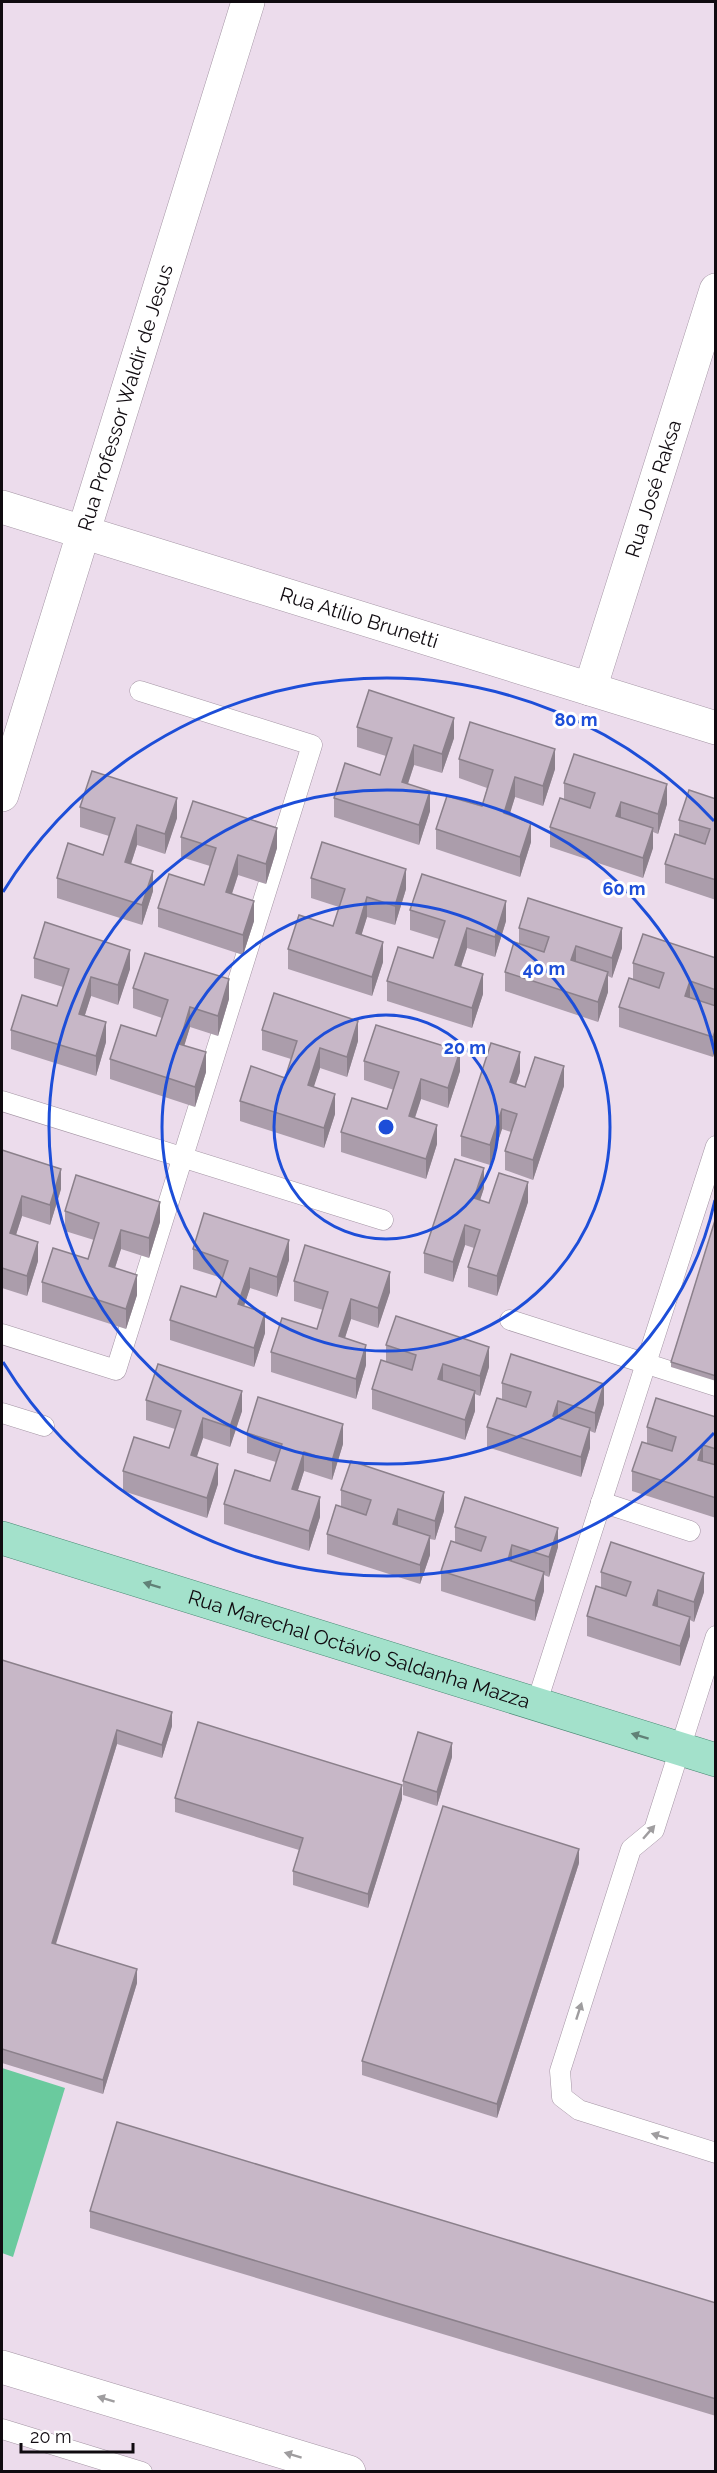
<svg xmlns="http://www.w3.org/2000/svg" width="717" height="2473" font-family="Raleway,sans-serif">
<rect width="100%" height="100%" fill="#ecdcec"/>
<polygon fill="#6aca9e" points="2,2068 65,2088 13,2257 2,2253"/>
<g fill="none" stroke-linecap="round" stroke-linejoin="round">
<defs>
<g id="service">
<polyline points="2,1101 383,1220"/>
<polyline points="510,1320 716,1386"/>
<polyline points="2,1334 116,1370 312,745 140,691"/>
<polyline points="2,1413 44,1426"/>
<polyline points="601,1502 690,1531"/>
<polyline points="716,1636 654,1830 631,1849 560,2071 562,2097 579,2110 716,2153"/>
<polyline points="536,1705 716,1146"/>
<polyline points="2,2429 142,2472"/>
</g>
<g id="minor">
<path id="s1" d="M 2,507 L 716,728"/>
<path id="s2" d="M 590,689 L 716,290"/>
<path id="s3" d="M 2,795 L 248,2"/>
</g>
<polyline id="tertiary" points="2,2367 349,2472"/>
<g id="primary">
<path id="s4" d="M 2,1538 L 716,1760"/>
</g>
</defs>
<use href="#service" stroke="#a495a4" stroke-width="21"/>
<use href="#minor" stroke="#a495a4" stroke-width="34"/>
<use href="#tertiary" stroke="#a495a4" stroke-width="34"/>
<use href="#primary" stroke="#488973" stroke-width="34"/>
<use href="#service" stroke="#fff" stroke-width="20"/>
<use href="#minor" stroke="#fff" stroke-width="33"/>
<use href="#tertiary" stroke="#fff" stroke-width="33"/>
<use href="#primary" stroke="#a3e1cb" stroke-width="33"/>
</g>
<g fill="#ab9dab">
<polygon points="357,727 454,738 442,773 414,765 408,784 430,811 419,845 334,817 334,798 380,775 386,756 357,747"/>
<polygon points="459,759 555,769 543,806 515,797 509,815 531,842 520,877 436,849 436,829 482,806 487,788 459,778"/>
<polygon points="564,783 667,804 658,834 653,832 653,848 643,878 550,847 550,827 564,799"/>
<polygon points="716,799 716,900 665,883 665,864 679,836 679,820"/>
<polygon points="80,807 177,818 165,854 137,845 131,864 153,891 142,925 57,898 57,878 103,855 109,836 80,827"/>
<polygon points="181,837 277,848 266,884 238,875 232,894 254,921 243,955 158,927 158,908 204,885 210,866 181,857"/>
<polygon points="311,878 406,889 395,925 367,917 361,935 383,962 372,996 288,969 288,949 333,926 339,907 311,898"/>
<polygon points="410,910 506,921 495,957 467,948 461,967 483,994 472,1028 387,1001 387,981 433,958 439,939 410,930"/>
<polygon points="519,928 622,948 612,978 608,976 608,992 598,1022 505,991 505,972 519,944"/>
<polygon points="34,958 130,969 118,1005 91,996 85,1015 106,1042 96,1076 11,1049 11,1030 57,1006 63,987 34,978"/>
<polygon points="716,958 716,1048 713,1057 619,1027 619,1007 633,980 633,963"/>
<polygon points="133,988 229,999 218,1036 190,1027 184,1045 206,1072 195,1107 110,1079 110,1059 156,1036 162,1018 133,1008"/>
<polygon points="262,1030 358,1041 347,1077 320,1068 313,1087 335,1114 324,1148 240,1121 240,1101 285,1078 291,1059 262,1050"/>
<polygon points="364,1061 460,1071 448,1108 421,1099 415,1118 437,1144 426,1179 341,1152 341,1132 387,1109 394,1090 364,1080"/>
<polygon points="520,1072 516,1084 525,1087 564,1086 533,1180 505,1170 505,1151 511,1132 502,1129 490,1165 461,1156 461,1136"/>
<polygon points="2,1150 61,1189 50,1225 22,1216 16,1235 38,1261 27,1296 2,1288"/>
<polygon points="484,1188 480,1200 489,1203 528,1202 497,1296 468,1287 468,1267 474,1248 465,1245 453,1282 424,1273 424,1253"/>
<polygon points="65,1211 160,1222 149,1258 121,1249 115,1268 137,1295 126,1329 42,1302 42,1282 88,1259 94,1240 65,1231"/>
<polygon points="716,1217 716,1381 671,1367 671,1362"/>
<polygon points="193,1249 289,1260 277,1297 250,1288 244,1306 265,1333 254,1367 170,1340 170,1320 216,1297 222,1278 193,1269"/>
<polygon points="294,1281 390,1292 378,1328 351,1319 345,1338 366,1365 356,1399 271,1372 271,1352 317,1329 323,1310 294,1301"/>
<polygon points="386,1345 489,1367 480,1396 475,1394 475,1411 465,1440 372,1409 372,1389 386,1362"/>
<polygon points="502,1383 604,1404 595,1433 590,1431 590,1448 581,1477 487,1447 487,1427 502,1399"/>
<polygon points="146,1400 242,1411 230,1447 203,1438 196,1457 218,1484 207,1518 123,1491 123,1471 169,1448 175,1429 146,1420"/>
<polygon points="716,1417 716,1518 632,1491 632,1471 647,1443 647,1427"/>
<polygon points="247,1433 343,1444 332,1480 304,1471 298,1490 320,1517 309,1551 224,1524 224,1504 270,1481 276,1462 247,1453"/>
<polygon points="341,1490 444,1511 435,1540 430,1539 430,1555 420,1584 327,1554 327,1534 341,1507"/>
<polygon points="455,1527 558,1547 549,1577 544,1575 544,1591 535,1621 441,1591 441,1571 455,1543"/>
<polygon points="601,1572 704,1592 694,1622 690,1620 690,1636 680,1666 587,1636 587,1616 601,1588"/>
<polygon points="2,1660 172,1726 162,1758 117,1744 55,1944 137,1983 103,2094 2,2063"/>
<polygon points="452,1757 437,1806 403,1795 403,1781"/>
<polygon points="175,1798 402,1799 368,1908 293,1885 293,1871 299,1850 175,1812"/>
<polygon points="579,1863 497,2118 362,2075 362,2061"/>
<polygon points="90,2211 716,2303 716,2416 90,2228"/>
</g>
<g fill="#8b808b">
<polygon points="454,718 454,738 442,773 442,754"/>
<polygon points="414,745 414,765 402,801 402,782"/>
<polygon points="555,749 555,769 543,806 543,786"/>
<polygon points="515,777 515,797 504,833 504,813"/>
<polygon points="667,784 667,804 658,834 658,814"/>
<polygon points="430,791 430,811 419,845 419,825"/>
<polygon points="177,798 177,818 165,854 165,834"/>
<polygon points="621,802 621,822 616,816"/>
<polygon points="531,823 531,842 520,877 520,857"/>
<polygon points="137,825 137,845 125,882 125,862"/>
<polygon points="277,828 277,848 266,884 266,864"/>
<polygon points="653,828 653,848 643,878 643,858"/>
<polygon points="238,855 238,875 226,911 226,892"/>
<polygon points="406,869 406,889 395,925 395,906"/>
<polygon points="153,871 153,891 142,925 142,905"/>
<polygon points="367,897 367,917 356,953 356,933"/>
<polygon points="254,901 254,921 243,955 243,935"/>
<polygon points="506,901 506,921 495,957 495,937"/>
<polygon points="467,928 467,948 455,985 455,965"/>
<polygon points="622,928 622,948 612,978 612,958"/>
<polygon points="383,942 383,962 372,996 372,977"/>
<polygon points="576,946 576,966 571,960"/>
<polygon points="130,950 130,969 118,1005 118,985"/>
<polygon points="608,972 608,992 598,1022 598,1002"/>
<polygon points="483,974 483,994 472,1028 472,1008"/>
<polygon points="91,977 91,996 79,1033 79,1014"/>
<polygon points="229,979 229,999 218,1036 218,1016"/>
<polygon points="690,981 690,1001 685,996"/>
<polygon points="190,1007 190,1027 179,1063 179,1044"/>
<polygon points="358,1021 358,1041 347,1077 347,1057"/>
<polygon points="106,1022 106,1042 96,1076 96,1056"/>
<polygon points="716,1028 716,1048 713,1057 713,1037"/>
<polygon points="320,1048 320,1068 308,1105 308,1085"/>
<polygon points="460,1051 460,1071 448,1108 448,1088"/>
<polygon points="206,1052 206,1072 195,1107 195,1087"/>
<polygon points="520,1052 520,1072 510,1102 510,1082"/>
<polygon points="564,1066 564,1086 533,1180 533,1160"/>
<polygon points="421,1079 421,1099 409,1135 409,1116"/>
<polygon points="335,1094 335,1114 324,1148 324,1128"/>
<polygon points="502,1109 502,1129 490,1165 490,1145"/>
<polygon points="437,1125 437,1144 426,1179 426,1159"/>
<polygon points="484,1168 484,1188 474,1218 474,1198"/>
<polygon points="61,1169 61,1189 50,1225 50,1205"/>
<polygon points="528,1182 528,1202 497,1296 497,1276"/>
<polygon points="22,1196 22,1216 10,1253 10,1233"/>
<polygon points="160,1202 160,1222 149,1258 149,1238"/>
<polygon points="465,1225 465,1245 453,1282 453,1262"/>
<polygon points="121,1230 121,1249 109,1286 109,1266"/>
<polygon points="289,1240 289,1260 277,1297 277,1277"/>
<polygon points="38,1242 38,1261 27,1296 27,1276"/>
<polygon points="250,1268 250,1288 238,1324 238,1304"/>
<polygon points="390,1272 390,1292 378,1328 378,1308"/>
<polygon points="137,1275 137,1295 126,1329 126,1309"/>
<polygon points="351,1299 351,1319 339,1356 339,1336"/>
<polygon points="265,1313 265,1333 254,1367 254,1348"/>
<polygon points="366,1345 366,1365 356,1399 356,1379"/>
<polygon points="489,1347 489,1367 480,1396 480,1376"/>
<polygon points="443,1364 443,1384 438,1379"/>
<polygon points="604,1384 604,1404 595,1433 595,1413"/>
<polygon points="242,1391 242,1411 230,1447 230,1427"/>
<polygon points="475,1391 475,1411 465,1440 465,1420"/>
<polygon points="558,1401 558,1421 553,1416"/>
<polygon points="203,1418 203,1438 191,1475 191,1455"/>
<polygon points="343,1424 343,1444 332,1480 332,1461"/>
<polygon points="590,1428 590,1448 581,1477 581,1457"/>
<polygon points="703,1445 703,1465 698,1460"/>
<polygon points="304,1452 304,1471 292,1508 292,1489"/>
<polygon points="218,1464 218,1484 207,1518 207,1498"/>
<polygon points="444,1492 444,1511 435,1540 435,1521"/>
<polygon points="320,1497 320,1517 309,1551 309,1531"/>
<polygon points="398,1509 398,1529 393,1524"/>
<polygon points="558,1528 558,1547 549,1577 549,1557"/>
<polygon points="430,1536 430,1555 420,1584 420,1565"/>
<polygon points="512,1545 512,1565 508,1560"/>
<polygon points="544,1572 544,1591 535,1621 535,1601"/>
<polygon points="704,1573 704,1592 694,1622 694,1602"/>
<polygon points="658,1590 658,1610 653,1605"/>
<polygon points="690,1617 690,1636 680,1666 680,1646"/>
<polygon points="172,1712 172,1726 162,1758 162,1745"/>
<polygon points="117,1730 117,1744 52,1957 52,1943"/>
<polygon points="452,1743 452,1757 437,1806 437,1792"/>
<polygon points="402,1785 402,1799 368,1908 368,1894"/>
<polygon points="579,1849 579,1863 497,2118 497,2104"/>
<polygon points="137,1969 137,1983 103,2094 103,2080"/>
</g>
<g fill="#c7b7c7" stroke="#8b808b" stroke-width="1.5">
<polygon points="369,690 454,718 442,754 414,745 402,782 430,791 419,825 334,798 345,763 380,775 392,738 357,727"/>
<polygon points="470,722 555,749 543,786 515,777 504,813 531,823 520,857 436,829 447,796 482,806 493,770 459,759"/>
<polygon points="574,754 667,784 658,814 621,802 616,816 653,828 643,858 550,827 560,798 590,808 595,793 564,783"/>
<polygon points="92,771 177,798 165,834 137,825 125,862 153,871 142,905 57,878 68,843 103,855 115,818 80,807"/>
<polygon points="689,790 716,799 716,880 665,864 675,834 705,844 710,829 679,820"/>
<polygon points="193,801 277,828 266,864 238,855 226,892 254,901 243,935 158,908 169,874 204,885 216,848 181,837"/>
<polygon points="322,842 406,869 395,906 367,897 356,933 383,942 372,977 288,949 299,915 333,926 345,889 311,878"/>
<polygon points="422,874 506,901 495,937 467,928 455,965 483,974 472,1008 387,981 398,947 433,958 445,921 410,910"/>
<polygon points="528,898 622,928 612,958 576,946 571,960 608,972 598,1002 505,972 514,942 544,952 549,937 519,928"/>
<polygon points="45,922 130,950 118,985 91,977 79,1014 106,1022 96,1056 11,1030 22,995 57,1006 69,969 34,958"/>
<polygon points="643,934 716,958 716,990 690,981 685,996 716,1006 716,1028 713,1037 619,1007 629,978 659,988 664,973 633,963"/>
<polygon points="145,953 229,979 218,1016 190,1007 179,1044 206,1052 195,1087 110,1059 121,1025 156,1036 168,1000 133,988"/>
<polygon points="274,993 358,1021 347,1057 320,1048 308,1085 335,1094 324,1128 240,1101 251,1066 285,1078 297,1041 262,1030"/>
<polygon points="376,1025 460,1051 448,1088 421,1079 409,1116 437,1125 426,1159 341,1132 352,1098 387,1109 399,1072 364,1061"/>
<polygon points="491,1043 520,1052 510,1082 525,1087 535,1057 564,1066 533,1160 505,1151 517,1114 502,1109 490,1145 461,1136"/>
<polygon points="2,1150 61,1169 50,1205 22,1196 10,1233 38,1242 27,1276 2,1268"/>
<polygon points="455,1159 484,1168 474,1198 489,1203 499,1173 528,1182 497,1276 468,1267 480,1230 465,1225 453,1262 424,1253"/>
<polygon points="76,1175 160,1202 149,1238 121,1230 109,1266 137,1275 126,1309 42,1282 53,1248 88,1259 99,1223 65,1211"/>
<polygon points="204,1213 289,1240 277,1277 250,1268 238,1304 265,1313 254,1348 170,1320 181,1286 216,1297 228,1261 193,1249"/>
<polygon points="716,1217 716,1376 671,1362"/>
<polygon points="305,1245 390,1272 378,1308 351,1299 339,1336 366,1345 356,1379 271,1352 282,1318 317,1329 328,1292 294,1281"/>
<polygon points="396,1316 489,1347 480,1376 443,1364 438,1379 475,1391 465,1420 372,1389 381,1360 412,1370 416,1355 386,1345"/>
<polygon points="511,1354 604,1384 595,1413 558,1401 553,1416 590,1428 581,1457 487,1427 497,1398 526,1407 531,1392 502,1383"/>
<polygon points="158,1364 242,1391 230,1427 203,1418 191,1455 218,1464 207,1498 123,1471 134,1437 169,1448 181,1411 146,1400"/>
<polygon points="258,1397 343,1424 332,1461 304,1452 292,1489 320,1497 309,1531 224,1504 235,1470 270,1481 282,1444 247,1433"/>
<polygon points="656,1398 716,1417 716,1449 703,1445 698,1460 716,1465 716,1498 632,1471 642,1442 672,1451 676,1437 647,1427"/>
<polygon points="351,1461 444,1492 435,1521 398,1509 393,1524 430,1536 420,1565 327,1534 336,1505 366,1515 371,1500 341,1490"/>
<polygon points="465,1497 558,1528 549,1557 512,1545 508,1560 544,1572 535,1601 441,1571 451,1541 481,1551 486,1537 455,1527"/>
<polygon points="611,1542 704,1573 694,1602 658,1590 653,1605 690,1617 680,1646 587,1616 596,1586 626,1596 631,1582 601,1572"/>
<polygon points="2,1660 172,1712 162,1745 117,1730 52,1943 137,1969 103,2080 2,2049"/>
<polygon points="198,1722 402,1785 368,1894 293,1871 303,1838 175,1798"/>
<polygon points="418,1732 452,1743 437,1792 403,1781"/>
<polygon points="443,1806 579,1849 497,2104 362,2061"/>
<polygon points="117,2122 716,2303 716,2399 90,2211"/>
</g>
<defs><path id="oneway-solid" d="M-6-.8H1V-3.2L6.5 0L1 3.2V.8H-6Z" transform="scale(1.5)"/></defs>
<g fill="#618177">
<use href="#oneway-solid" transform="translate(152 1585) rotate(-163)"/>
<use href="#oneway-solid" transform="translate(640 1736) rotate(-163)"/>
</g>
<g fill="#9f9d9f">
<use href="#oneway-solid" transform="translate(649 1832) rotate(-49)"/>
<use href="#oneway-solid" transform="translate(579 2011) rotate(-72)"/>
<use href="#oneway-solid" transform="translate(660 2136) rotate(-163)"/>
<use href="#oneway-solid" transform="translate(106 2399) rotate(-163)"/>
<use href="#oneway-solid" transform="translate(293 2455) rotate(-163)"/>
</g>
<g fill="none" stroke="#1d4ed8" stroke-width="3">
<circle cx="386" cy="1127" r="112"/>
<circle cx="386" cy="1127" r="224"/>
<path d="M715 1200A337 337 0 1 1 715 1054"/>
<path d="M714 1433A449 449 0 0 1 3 1362M3 892A449 449 0 0 1 714 821"/>
</g>
<g text-anchor="middle" stroke-width="6" stroke-linejoin="round" paint-order="stroke">
<g font-size="20" fill="#100b10" stroke="#fff">
<text dy="7" stroke="none"><textPath href="#s3" startOffset="416">Rua Professor Waldir de Jesus</textPath></text>
<text dy="7" stroke="none"><textPath href="#s2" startOffset="210">Rua José Raksa</textPath></text>
<text dy="7" stroke="none"><textPath href="#s1" startOffset="374">Rua Atílio Brunetti</textPath></text>
<text dy="7" stroke="none"><textPath href="#s4" startOffset="374">Rua Marechal Octávio Saldanha Mazza</textPath></text>
</g>
</g>
<circle cx="386" cy="1127" r="9" fill="#1d4ed8" stroke="#fff" stroke-width="3"/>
<g font-size="18" text-anchor="middle" font-weight="bold" fill="#1d4ed8" stroke="#fff" stroke-width="6" stroke-linejoin="round" paint-order="stroke">
<text x="576" y="726">80 m</text>
<text x="624" y="895">60 m</text>
<text x="544" y="975">40 m</text>
<text x="465" y="1054">20 m</text>
</g>
<rect width="717" height="2473" fill="none" stroke="#100b10" stroke-width="6"/>
<path d="M21 2443v9h112v-9" fill="none" stroke="#100b10" stroke-width="3"/>
<text x="30" y="2443" font-size="18" fill="#100b10" stroke="#ffffff" stroke-width="4.5" paint-order="stroke">20 m</text>
</svg>
